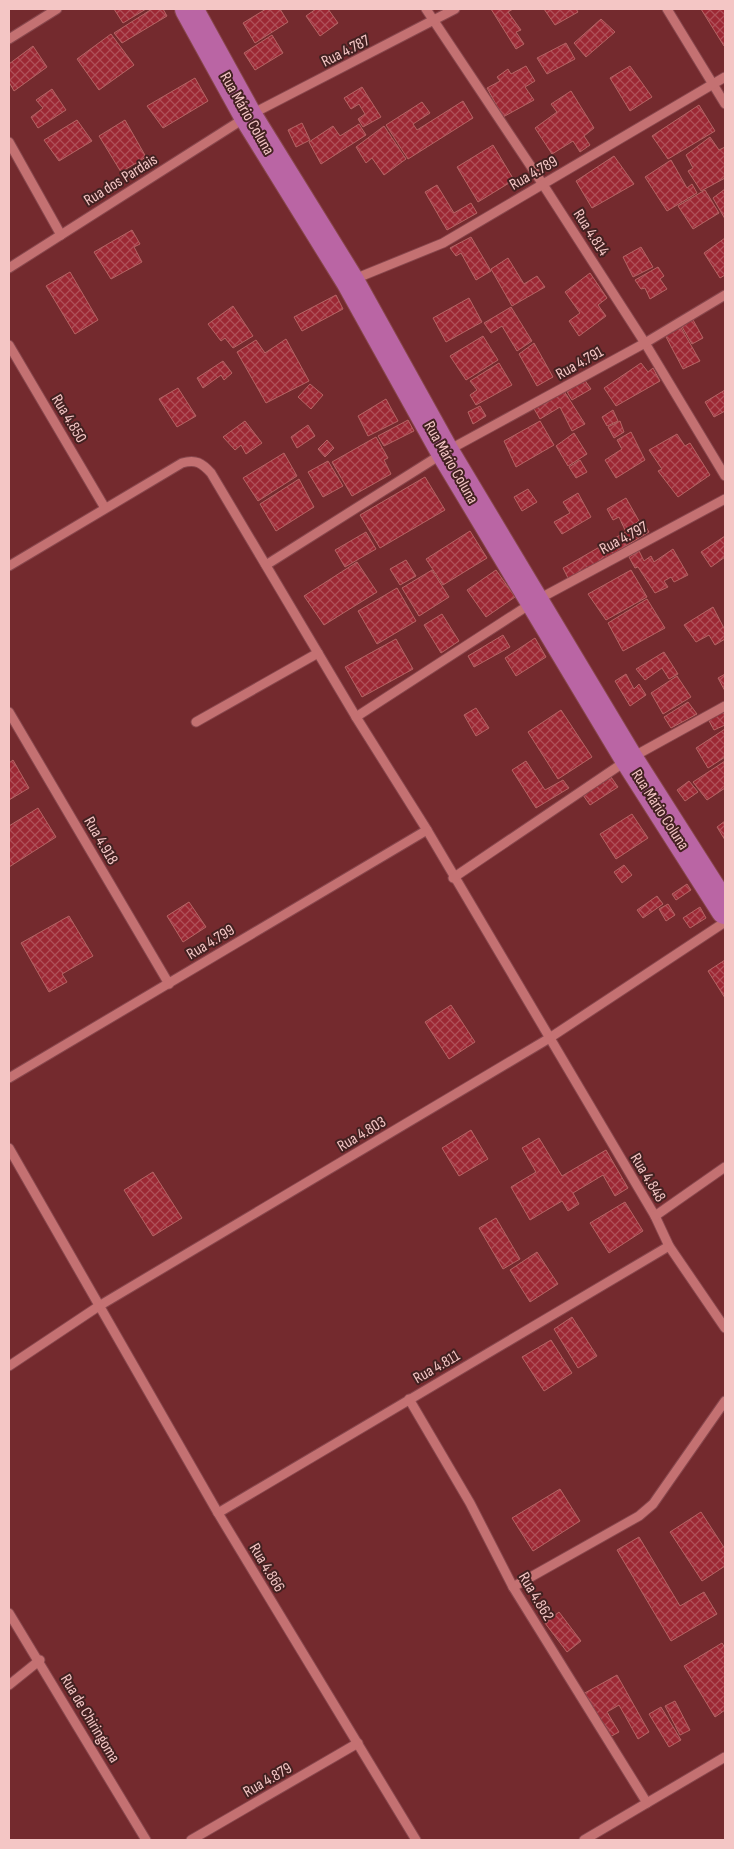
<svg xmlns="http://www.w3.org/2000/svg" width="734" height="1849" font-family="'Sofia Sans Condensed',sans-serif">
<defs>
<pattern id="building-cross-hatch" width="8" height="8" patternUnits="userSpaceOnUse" patternTransform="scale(1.25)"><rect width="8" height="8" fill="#9c2834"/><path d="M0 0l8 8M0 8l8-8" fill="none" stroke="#af5059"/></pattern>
</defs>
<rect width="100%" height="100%" fill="#742a2e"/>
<g fill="url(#building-cross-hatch)" stroke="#b56464">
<polygon points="114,9 146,9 123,23"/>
<polygon points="152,9 163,9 167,16 122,43 114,33"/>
<polygon points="266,9 280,9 288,22 255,43 243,23"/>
<polygon points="316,9 328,9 338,23 320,36 306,16"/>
<polygon points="491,9 513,9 508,12 521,30 516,32 524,44 516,49"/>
<polygon points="544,9 576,9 578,12 555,25"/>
<polygon points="701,9 725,9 725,45 724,46"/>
<polygon points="601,19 615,32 586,57 574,43"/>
<polygon points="111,34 134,65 99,90 77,59"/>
<polygon points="272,35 283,53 255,70 244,53"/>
<polygon points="566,43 575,59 547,74 537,58"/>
<polygon points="33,46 47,67 14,91 9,82 9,64"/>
<polygon points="526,66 535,81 525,87 534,100 503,117 487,88 500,81 497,77 508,69 511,74"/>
<polygon points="630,66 652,97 630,111 610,78"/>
<polygon points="195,78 208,101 163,128 147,106"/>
<polygon points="362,87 381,117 363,127 358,119 365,114 359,104 351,109 344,98"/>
<polygon points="52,89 66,110 38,128 31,117 43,108 36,100"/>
<polygon points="571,91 594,128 584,136 590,145 580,152 573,141 552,154 535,128 557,112 551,104"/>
<polygon points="463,101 473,118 408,159 386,125 422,102 430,113 413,124 417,130"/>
<polygon points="699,105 715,131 668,159 652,136"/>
<polygon points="77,120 92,141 59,161 44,140"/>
<polygon points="125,120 146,157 121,172 99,136"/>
<polygon points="302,123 310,140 296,147 288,130"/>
<polygon points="359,124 366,135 321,164 309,142 333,126 340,136"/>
<polygon points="384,126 406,159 384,175 372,158 366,163 356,147"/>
<polygon points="710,137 719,150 725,147 725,178 701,191 688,171 693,168 686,155"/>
<polygon points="493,145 514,180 478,202 457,167"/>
<polygon points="614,156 634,184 592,208 576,181"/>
<polygon points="671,160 687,188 692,184 697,193 667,211 645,177"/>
<polygon points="437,185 454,213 471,203 477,213 447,230 425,192"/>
<polygon points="725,189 725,219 713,198"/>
<polygon points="705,190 719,213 693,229 678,206"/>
<polygon points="132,230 140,244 134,247 142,262 111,279 94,252"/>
<polygon points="471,237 491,271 476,280 461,253 456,256 450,248"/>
<polygon points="725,238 725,275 720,278 704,253"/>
<polygon points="641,247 653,267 633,277 623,257"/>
<polygon points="508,258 524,284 537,276 545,287 512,306 491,269"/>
<polygon points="658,267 664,276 660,279 667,289 650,299 645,288 641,289 635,280"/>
<polygon points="70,272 98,320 75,334 46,286"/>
<polygon points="590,273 607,298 598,305 606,316 579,336 569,321 580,313 565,292"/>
<polygon points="336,295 343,309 302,331 294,317"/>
<polygon points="469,298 482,322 446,342 433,318"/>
<polygon points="233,306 253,336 233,348 225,338 221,341 208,324"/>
<polygon points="511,307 532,341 517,351 502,326 491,333 484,323"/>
<polygon points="692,318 703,338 692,344 681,325"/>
<polygon points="680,326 700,361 683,369 665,335"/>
<polygon points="483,336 498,360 466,380 450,356"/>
<polygon points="286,339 309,381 266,403 237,352 256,340 265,353"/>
<polygon points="534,343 553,377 537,386 519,354"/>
<polygon points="223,361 232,373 224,380 221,375 203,388 197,378"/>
<polygon points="499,363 512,385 476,405 470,395 477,390 470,381"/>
<polygon points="641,363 648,372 653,368 660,381 616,406 604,388"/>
<polygon points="584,379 591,389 572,400 566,390"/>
<polygon points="310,384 323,395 311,409 298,397"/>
<polygon points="178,388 196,416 177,427 159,399"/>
<polygon points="725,390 725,411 714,417 705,402"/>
<polygon points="564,391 585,424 572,431 560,407 540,419 533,407"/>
<polygon points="386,399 398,421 368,436 358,416"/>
<polygon points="480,406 486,416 473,424 468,412"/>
<polygon points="613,410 618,421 607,426 602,417"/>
<polygon points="408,420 414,431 384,446 378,436"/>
<polygon points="245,421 262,443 246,454 241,445 235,450 223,437"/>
<polygon points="540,421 554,445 516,467 504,441"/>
<polygon points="620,421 624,432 614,438 608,427"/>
<polygon points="308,425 315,436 297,448 291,437"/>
<polygon points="631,432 645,460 616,478 605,460 622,449 617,440"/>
<polygon points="574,433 587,454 568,466 556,446"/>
<polygon points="677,434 685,446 690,443 710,475 678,497 658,471 662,469 649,450"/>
<polygon points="376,437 388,458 384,460 391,474 352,496 332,462"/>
<polygon points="327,440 334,448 325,457 318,449"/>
<polygon points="284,453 297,476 258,501 243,478"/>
<polygon points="580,460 587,472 576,478 569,467"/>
<polygon points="328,461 343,486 323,497 308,472"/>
<polygon points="425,477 445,510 380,548 360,515"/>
<polygon points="299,479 314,507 276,531 260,504"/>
<polygon points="528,489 537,502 522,511 514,497"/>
<polygon points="578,493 591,517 562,534 554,522 570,513 563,502"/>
<polygon points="626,498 639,521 625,530 619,517 613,520 607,509"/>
<polygon points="643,522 649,532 569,580 563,568"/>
<polygon points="470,531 487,558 443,585 426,559"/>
<polygon points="366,532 376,549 345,567 335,550"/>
<polygon points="725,536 725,557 711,567 701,552"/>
<polygon points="673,549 688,575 674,582 671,577 664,581 668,587 655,593 638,567 635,568 629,557 639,551 644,561 651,556 654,562"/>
<polygon points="406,560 416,576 400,585 390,569"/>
<polygon points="357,562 377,592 324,625 304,596"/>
<polygon points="432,570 449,597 419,616 402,588"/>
<polygon points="496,570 515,597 486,617 467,590"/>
<polygon points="631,570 647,597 606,620 588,594"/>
<polygon points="397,588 416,621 377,644 358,611"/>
<polygon points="647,599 665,628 623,651 608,623"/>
<polygon points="713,607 725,630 725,639 715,645 709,635 696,642 684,625"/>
<polygon points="442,614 459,641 441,653 424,625"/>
<polygon points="503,635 510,647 474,667 468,656"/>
<polygon points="535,638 546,657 516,676 505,658"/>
<polygon points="396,639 413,669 362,697 345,667"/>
<polygon points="664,652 678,674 669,679 662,668 645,680 636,669"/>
<polygon points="626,674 634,689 639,684 646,695 630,706 615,681"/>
<polygon points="725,674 725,691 718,678"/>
<polygon points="677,676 691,697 663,714 651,693"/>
<polygon points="688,702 697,714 671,728 664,717"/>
<polygon points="476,708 489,728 476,736 464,715"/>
<polygon points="561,710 592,757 558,779 528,732"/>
<polygon points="725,710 725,725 714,730 708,719"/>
<polygon points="725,729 725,757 708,768 696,748"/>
<polygon points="13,760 29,788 9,800 9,763"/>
<polygon points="526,761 545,790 563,780 569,788 536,808 512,770"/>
<polygon points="725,761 725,788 707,800 693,782"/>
<polygon points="611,777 618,787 590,805 583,795"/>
<polygon points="689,781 698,792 685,801 677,790"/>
<polygon points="38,808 56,837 9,867 9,826"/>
<polygon points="632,814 648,838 616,859 600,834"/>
<polygon points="725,821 725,840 717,827"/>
<polygon points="624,865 632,875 622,883 614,872"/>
<polygon points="687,884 691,890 676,900 672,894"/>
<polygon points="657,896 663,904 643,918 637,910"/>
<polygon points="189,902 206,927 183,942 167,916"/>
<polygon points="668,904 675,915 666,921 659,909"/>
<polygon points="700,907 706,918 690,928 683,918"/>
<polygon points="69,916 93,956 62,974 67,982 49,992 21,943"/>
<polygon points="725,960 725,998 708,971"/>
<polygon points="451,1005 475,1042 449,1059 425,1022"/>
<polygon points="471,1130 488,1159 459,1176 442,1148"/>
<polygon points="539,1138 562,1176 606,1150 628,1188 615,1196 603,1175 573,1193 579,1204 568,1211 562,1201 530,1220 511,1187 536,1172 522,1148"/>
<polygon points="153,1172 182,1218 153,1236 124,1190"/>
<polygon points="625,1202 643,1231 609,1253 590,1223"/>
<polygon points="496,1218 520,1259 503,1269 479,1228"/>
<polygon points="537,1252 558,1284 530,1302 510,1270"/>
<polygon points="572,1317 597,1356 578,1368 554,1329"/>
<polygon points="551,1340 572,1373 544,1391 522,1357"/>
<polygon points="560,1489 580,1521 533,1551 512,1518"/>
<polygon points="701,1512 725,1549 725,1566 702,1581 670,1532"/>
<polygon points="639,1537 680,1606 704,1592 717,1614 671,1641 617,1550"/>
<polygon points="559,1612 581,1641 567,1652 545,1623"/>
<polygon points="722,1643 725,1648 725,1710 715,1717 684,1666"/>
<polygon points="617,1675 649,1732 638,1739 619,1705 607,1712 619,1732 608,1738 583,1694"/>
<polygon points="675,1701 690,1730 680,1735 665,1706"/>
<polygon points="661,1707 681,1740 669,1747 649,1714"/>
</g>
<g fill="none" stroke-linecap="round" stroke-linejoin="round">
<defs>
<g id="minor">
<polyline points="426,9 542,183 645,343 725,476"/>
<polyline points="667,9 725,104"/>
<polyline points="9,39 57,9"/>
<polyline points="9,142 61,235"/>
<polyline points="9,268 248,116 455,9"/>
<polyline points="352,280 443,243 725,77"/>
<polyline points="9,345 105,508"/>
<polyline points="266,565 445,452 645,343 725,295"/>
<path d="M 9,566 L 182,463 C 196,459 202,463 211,473 L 356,717 L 427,830 L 655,1216 L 669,1246 L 725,1328"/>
<polyline points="9,712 169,984"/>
<polyline points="356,717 535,601 725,499"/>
<polyline points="196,722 318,653"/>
<polyline points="453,878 629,759 725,706"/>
<polyline points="9,1078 427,830"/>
<polyline points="9,1148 218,1513 416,1840"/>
<polyline points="655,1216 725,1167"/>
<polyline points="9,1366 99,1306 548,1039 725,922"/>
<polyline points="409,1399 470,1503 513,1587 647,1803"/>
<polyline points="218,1513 669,1246"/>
<polyline points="513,1587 639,1516 653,1504 725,1401"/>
<polyline points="9,1613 146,1840"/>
<polyline points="9,1685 40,1660"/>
<polyline points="191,1840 358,1743"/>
<polyline points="584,1840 725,1757"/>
</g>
<polyline id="major" points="189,9 248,116 350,281 445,452 629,759 725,910"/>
</defs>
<use href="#minor" stroke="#88474d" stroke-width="11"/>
<use href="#major" stroke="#88474d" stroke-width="30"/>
<use href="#minor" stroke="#c47172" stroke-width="9"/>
<use href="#major" stroke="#ba65a4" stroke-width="28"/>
</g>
<g text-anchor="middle" stroke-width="4" stroke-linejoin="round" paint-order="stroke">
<g font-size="16" fill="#f4c6c5" stroke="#432121">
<text transform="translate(345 50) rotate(-27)" y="6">Rua 4.787</text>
<text transform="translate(248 113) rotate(60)" y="6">Rua Mário Coluna</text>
<text transform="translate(533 172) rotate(-30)" y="6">Rua 4.789</text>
<text transform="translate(120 179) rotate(-32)" y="6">Rua dos Pardais</text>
<text transform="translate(592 232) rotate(57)" y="6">Rua 4.814</text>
<text transform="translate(579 362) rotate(-29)" y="6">Rua 4.791</text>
<text transform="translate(70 418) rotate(59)" y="6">Rua 4.850</text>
<text transform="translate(452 462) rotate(60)" y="6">Rua Mário Coluna</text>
<text transform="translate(623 537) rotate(-28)" y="6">Rua 4.797</text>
<text transform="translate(661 809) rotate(57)" y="6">Rua Mário Coluna</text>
<text transform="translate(102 840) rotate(60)" y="6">Rua 4.918</text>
<text transform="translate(210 941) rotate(-31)" y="6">Rua 4.799</text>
<text transform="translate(361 1133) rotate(-31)" y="6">Rua 4.803</text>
<text transform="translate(649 1177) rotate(59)" y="6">Rua 4.848</text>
<text transform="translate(436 1366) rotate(-30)" y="6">Rua 4.811</text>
<text transform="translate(268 1567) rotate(59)" y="6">Rua 4.866</text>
<text transform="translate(537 1596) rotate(59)" y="6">Rua 4.862</text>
<text transform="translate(91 1718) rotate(59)" y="6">Rua de Chiringoma</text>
<text transform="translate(267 1779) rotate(-30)" y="6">Rua 4.879</text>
</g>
</g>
<rect width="734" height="1849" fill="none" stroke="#f4c6c5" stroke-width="20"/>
</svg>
